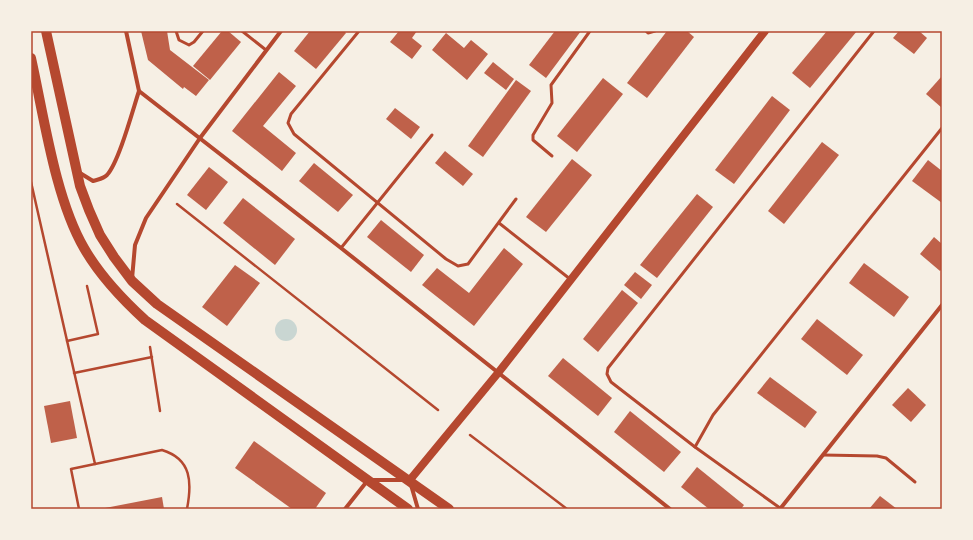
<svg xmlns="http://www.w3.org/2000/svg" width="973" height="540" font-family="'Fira Sans',sans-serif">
<rect width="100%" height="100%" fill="#f6efe4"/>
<circle fill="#c9d6d2" cx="286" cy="330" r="11"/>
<g fill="#bf614a">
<polygon points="141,31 167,31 170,50 209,80 196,96 184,87 183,89 148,60"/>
<polygon points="222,31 228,31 241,42 210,80 193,66"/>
<polygon points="310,31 344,31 346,33 316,69 294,51"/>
<polygon points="399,31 417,31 412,38 422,46 412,59 390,42"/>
<polygon points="555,31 581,31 546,78 529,65"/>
<polygon points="667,31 687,31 694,37 647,98 627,83"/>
<polygon points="827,31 857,31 810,88 792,73"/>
<polygon points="899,31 919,31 927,38 914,54 893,38"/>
<polygon points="446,33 464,48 471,40 488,54 467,80 432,50"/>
<polygon points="493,62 514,79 506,90 484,73"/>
<polygon points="279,72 296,86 263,126 296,153 282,171 232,131"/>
<polygon points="942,76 942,108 926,94"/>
<polygon points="603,78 623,94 577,152 557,136"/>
<polygon points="516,80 531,91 483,157 468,146"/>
<polygon points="772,96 790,110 734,184 715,170"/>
<polygon points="395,108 420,127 411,139 386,119"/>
<polygon points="822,142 839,155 784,224 768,211"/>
<polygon points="445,151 473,174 463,186 435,163"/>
<polygon points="572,159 592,175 546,232 526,217"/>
<polygon points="928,160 942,171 942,203 912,181"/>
<polygon points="314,163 353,195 338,212 299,181"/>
<polygon points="209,167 228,182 206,210 187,195"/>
<polygon points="697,194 713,207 657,278 640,265"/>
<polygon points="243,198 295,239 275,265 223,223"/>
<polygon points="381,220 424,255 411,272 367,237"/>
<polygon points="934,237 942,244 942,269 940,271 920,254"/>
<polygon points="504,248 523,264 474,326 422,285 437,268 469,293"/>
<polygon points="864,263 909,297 894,317 849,283"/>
<polygon points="235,265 260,283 227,326 202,307"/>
<polygon points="635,272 652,285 641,299 624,285"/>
<polygon points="622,290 638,303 598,352 583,339"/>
<polygon points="817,319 863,355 847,375 801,339"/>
<polygon points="563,358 612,398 598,416 548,376"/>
<polygon points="770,377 817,412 805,428 757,393"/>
<polygon points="908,388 926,405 911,422 892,405"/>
<polygon points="70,401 77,438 51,443 44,406"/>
<polygon points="630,411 681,452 664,472 614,432"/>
<polygon points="254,441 326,493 315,509 292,509 235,468"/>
<polygon points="697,467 744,505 741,509 709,509 681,487"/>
<polygon points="880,496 897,509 869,509"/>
<polygon points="162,497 164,509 105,509 105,508"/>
</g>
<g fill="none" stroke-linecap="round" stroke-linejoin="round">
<g stroke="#b5482f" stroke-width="2.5">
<path d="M 31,182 L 95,464 L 162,450 C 192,459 192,483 187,509"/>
<polyline points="177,204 438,410"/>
<polyline points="67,341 98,334 87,286"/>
<polyline points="150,347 160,411"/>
<polyline points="74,373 152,357"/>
<polyline points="470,435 567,509"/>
<polyline points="79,509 71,469 95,464"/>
</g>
<g stroke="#b5482f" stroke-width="3">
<polyline points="176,31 179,40 189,45 194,42 203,31"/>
<polyline points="242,31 266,50"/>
<polyline points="359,31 291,114 288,123 294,134 446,259 458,266 468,264 516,199"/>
<polyline points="646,31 648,33 655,31"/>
<polyline points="552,156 533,140 533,135 552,103 551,85 590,31"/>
<polyline points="499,223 570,279"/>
<polyline points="341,248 432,135"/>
<polyline points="695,447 713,415 942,128"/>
<polyline points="823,455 877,456 886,458 915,482"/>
<polyline points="780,508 695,447 611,382 607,374 608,368 874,31"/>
</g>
<g stroke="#b5482f" stroke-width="4">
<polyline points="126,31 139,91 341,248 670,509"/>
<path d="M 80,173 L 93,181 C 99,179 103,179 107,175 C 119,162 133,109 139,91"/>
<polyline points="132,279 135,245 146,218 200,138 281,31"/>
<polyline points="411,485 418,509"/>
<polyline points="345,509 368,480 405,480"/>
<polyline points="780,509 942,305"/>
</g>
<polyline stroke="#b5482f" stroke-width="8" points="409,481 498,373 765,31"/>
<g stroke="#b5482f" stroke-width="10">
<polyline points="46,31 80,186 89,210 100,235 114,257 132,281 157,304 449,509"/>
<path d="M 31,58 C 44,116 55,198 84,248 C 100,276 122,299 145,320 L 408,509"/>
</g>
</g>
<rect width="973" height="540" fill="none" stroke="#f6efe4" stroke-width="64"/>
<rect x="32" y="32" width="909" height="476" fill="none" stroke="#b5482f" stroke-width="1.5"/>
</svg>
